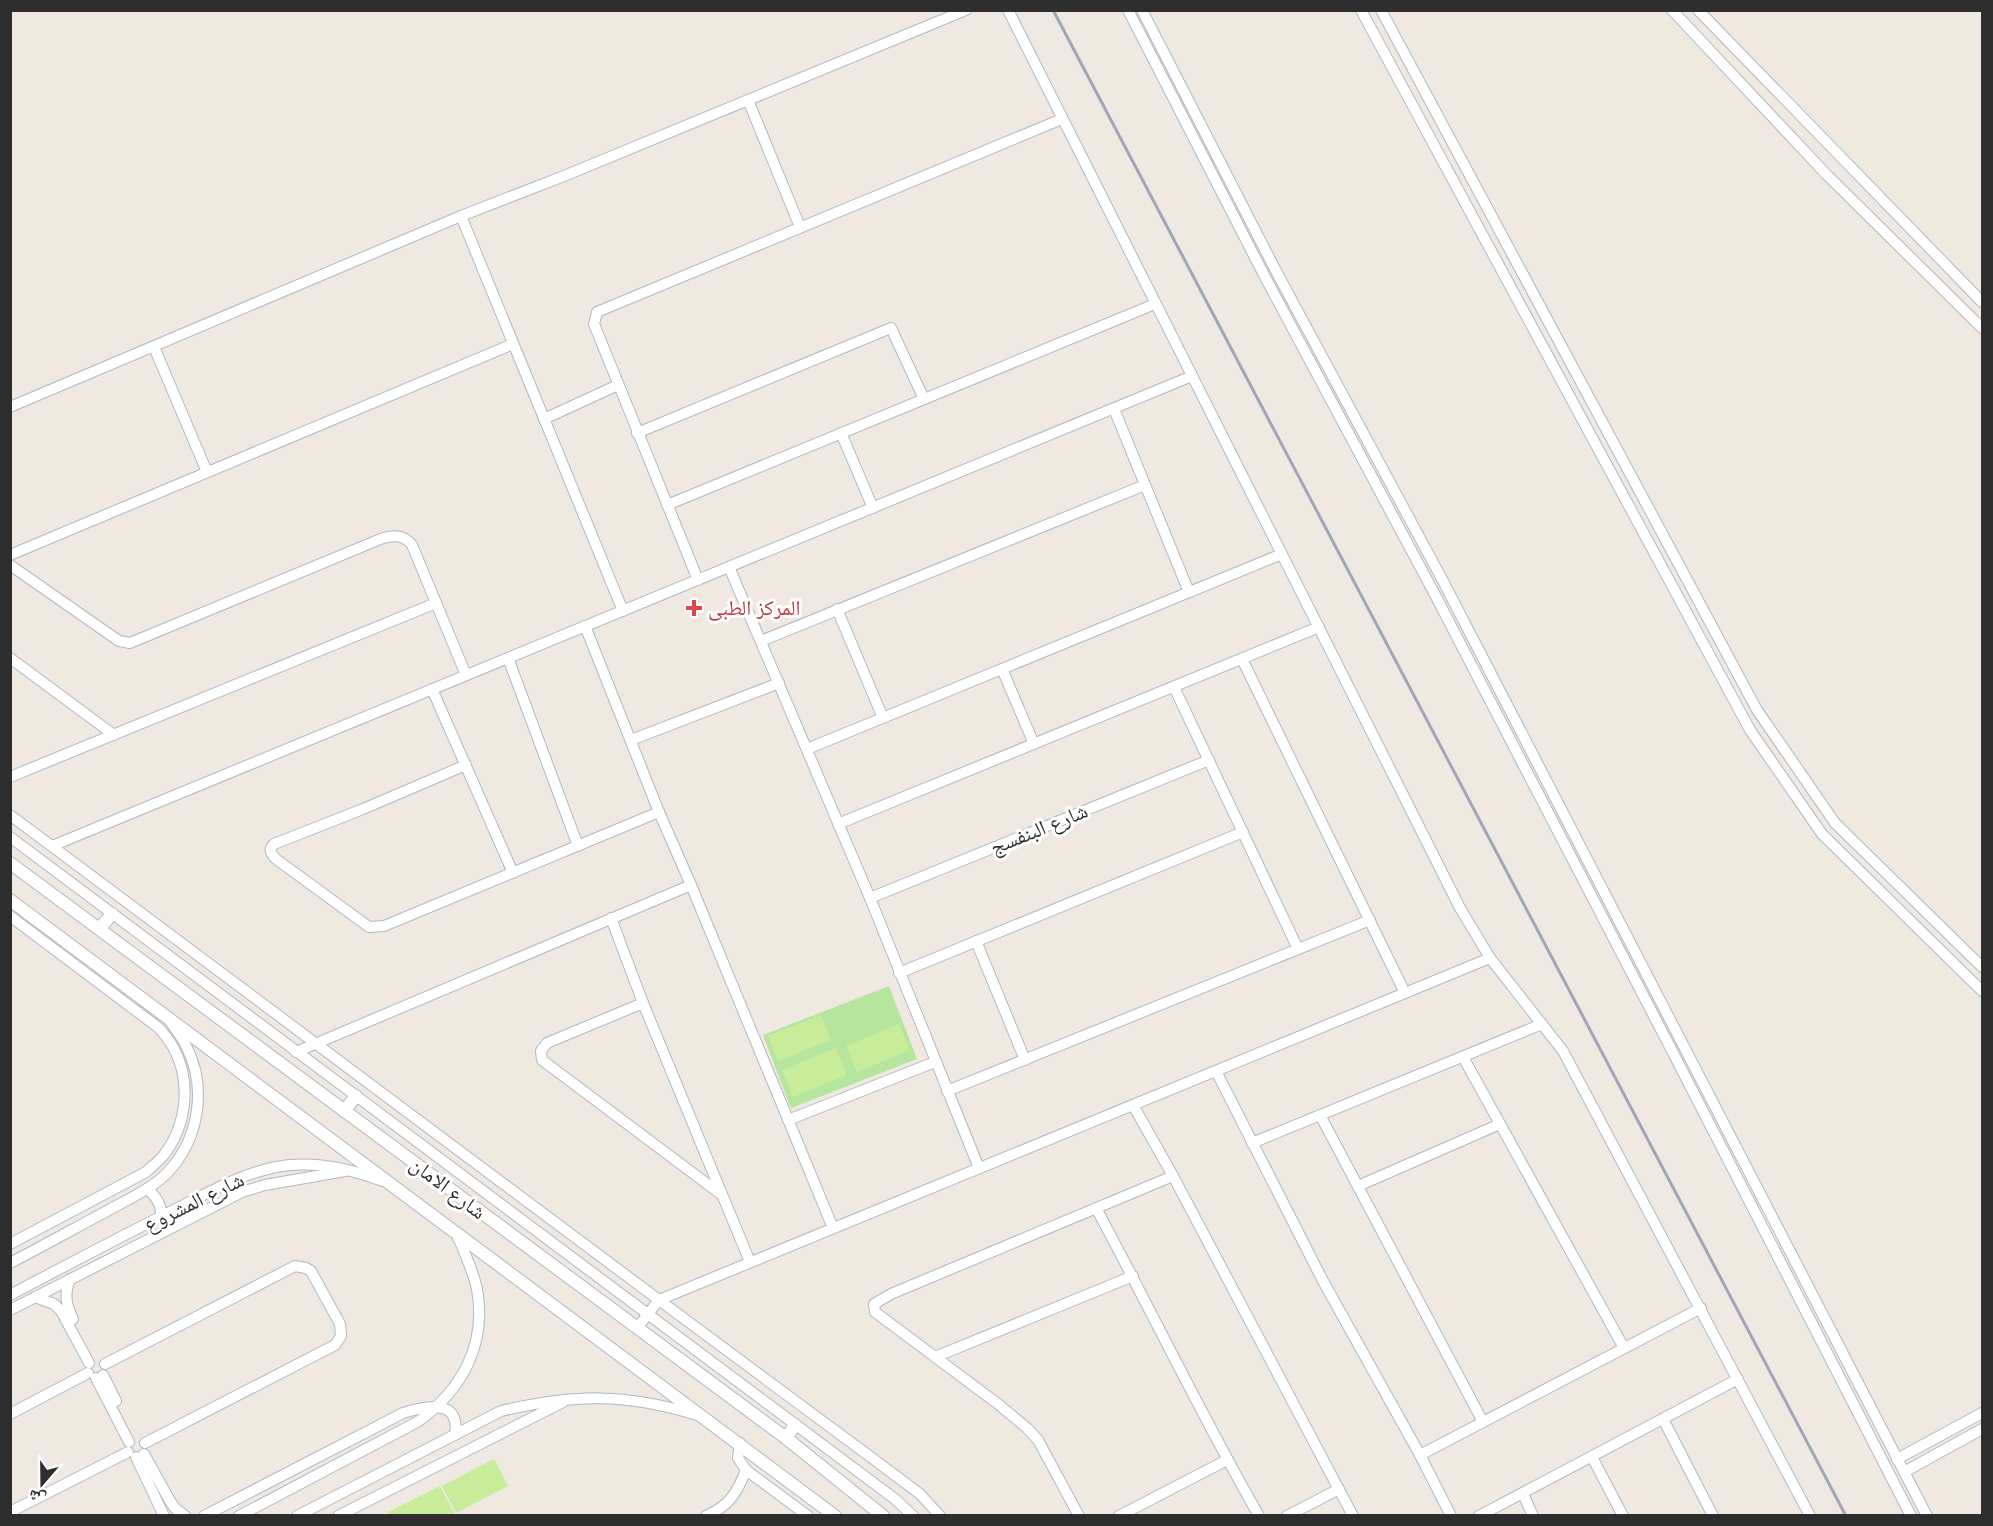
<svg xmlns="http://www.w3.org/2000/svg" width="1993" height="1526" font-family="'Nunito Sans','Noto Naskh Arabic',sans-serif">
<rect width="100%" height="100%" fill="#efe9e1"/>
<polygon fill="#b6e59e" points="889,986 917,1059 791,1108 763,1035"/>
<g fill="#c9ec9a">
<polygon points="821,1015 831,1040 778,1061 768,1036"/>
<polygon points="899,1024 910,1050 857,1072 846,1046"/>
<polygon points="836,1048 847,1075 793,1097 782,1070"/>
<polygon points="494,1459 508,1486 456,1513 442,1486"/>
<polygon points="440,1486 454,1513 449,1516 389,1515 388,1512"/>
</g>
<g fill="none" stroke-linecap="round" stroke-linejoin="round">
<defs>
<g id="minor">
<polyline points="1008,10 1460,908 1490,958 1563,1051 1810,1516"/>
<polyline points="1128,10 1265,277 1433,591 1669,1045 1911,1516"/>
<polyline points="1142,10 1276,271 1443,581 1927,1516"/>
<polyline points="1361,10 1750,730 1822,834 1982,991"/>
<polyline points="1381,10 1757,710 1835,823 1982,967"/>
<polyline points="1672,10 1826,174 1982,328"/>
<polyline points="1698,10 1982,302"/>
<polyline points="748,100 800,227"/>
<polyline points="461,216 623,611"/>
<polyline points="154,347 207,472"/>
<polyline points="10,407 461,216 564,176 966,10"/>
<polyline points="1114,409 1189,592"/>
<polyline points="544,419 618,385"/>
<polyline points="637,433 891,328 924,399"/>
<polyline points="841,433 873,508"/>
<polyline points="667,505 1155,304"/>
<polyline points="10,555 513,344"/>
<path d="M 10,565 L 119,641 L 130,643 L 383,538 C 395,535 404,535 412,545 L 466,675"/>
<polyline points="729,567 870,898 979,1168"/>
<polyline points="698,580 594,324 597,312 1062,119"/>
<polyline points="837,609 883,718"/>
<polyline points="585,626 659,812 691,885 833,1228"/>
<polyline points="761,641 1145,485"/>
<polyline points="10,658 114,735"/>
<polyline points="508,658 578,846"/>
<polyline points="1242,659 1405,993"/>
<polyline points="1002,669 1034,744"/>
<polyline points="1174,687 1298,949"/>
<polyline points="432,689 513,873"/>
<polyline points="631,740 779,683"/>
<polyline points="807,749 1282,554"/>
<path d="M 466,765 L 363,809 L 274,844 C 268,849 271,854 276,859 L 369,927 L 384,926 L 659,812"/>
<polyline points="10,777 436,603"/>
<polyline points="10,815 659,1300 872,1458 920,1494 940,1516"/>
<polyline points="838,824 1319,627"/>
<polyline points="10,837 895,1499 913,1516"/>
<polyline points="52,846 1192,376"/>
<polyline points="870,898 1209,760"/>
<path d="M 10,916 L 159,1028 C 164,1034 169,1040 173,1047 C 192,1081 187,1126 163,1156 C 158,1162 151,1167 146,1172 L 10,1244"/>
<polyline points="611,918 643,1003 750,1262"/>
<polyline points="976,941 1025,1060"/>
<polyline points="899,973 1243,832"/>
<polyline points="643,1003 547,1043 541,1051 542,1060 722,1195"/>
<polyline points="296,1052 691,885"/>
<polyline points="1463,1057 1624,1348"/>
<polyline points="1216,1071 1323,1281 1420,1455 1451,1516"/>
<polyline points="947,1091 1370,920"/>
<polyline points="1133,1105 1173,1176 1353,1516"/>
<polyline points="1320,1115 1483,1422"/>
<polyline points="788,1120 935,1062"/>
<polyline points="1252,1143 1542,1024"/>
<polyline points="1358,1186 1500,1124"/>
<path d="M 147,1189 C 156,1196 162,1205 161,1217"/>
<path d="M 1096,1208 C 1151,1310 1201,1415 1259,1516"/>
<path d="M 10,1263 C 43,1246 75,1228 107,1211 C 128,1199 152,1189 168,1172 C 199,1139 207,1088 187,1048 C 183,1038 176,1030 170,1021"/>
<path d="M 70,1279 C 64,1294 66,1305 73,1319"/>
<path d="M 10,1295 C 63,1267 116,1239 170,1212 C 208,1193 246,1170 289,1165 C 322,1162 352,1170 383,1181"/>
<polyline points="35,1297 54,1304 61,1311 89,1363"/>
<polyline points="10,1310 242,1192 265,1185 345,1171"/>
<polyline points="637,1328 659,1300 1490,958"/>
<polyline points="935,1357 1133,1276"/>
<polyline points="105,1364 295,1266 306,1268 311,1271 340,1324 341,1336 335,1345 145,1443"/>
<polyline points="103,1375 116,1401"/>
<polyline points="96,1378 129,1442"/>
<polyline points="10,1414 88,1373"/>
<polyline points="1663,1419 1713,1516"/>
<polyline points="740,1443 738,1458 746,1470 808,1516"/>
<polyline points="144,1454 170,1501 175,1508 185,1516"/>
<polyline points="1420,1455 1701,1308"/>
<polyline points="136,1457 164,1516"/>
<polyline points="1592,1457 1623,1516"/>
<polyline points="1897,1459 1982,1413"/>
<polyline points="1904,1472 1982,1429"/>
<polyline points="1523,1494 1533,1516"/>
<polyline points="10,1512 128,1452"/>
<path d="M 204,1516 L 403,1413 C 426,1406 461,1398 455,1435"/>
<path d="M 239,1516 L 419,1421 C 462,1389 487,1345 477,1289 C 473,1270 464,1251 456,1233"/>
<path d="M 297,1516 L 501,1411 C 575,1394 625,1393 697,1415"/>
<polyline points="338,1516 563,1402"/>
<path d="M 706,1516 C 729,1506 737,1493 746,1470"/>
<polyline points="1079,1516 1038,1440 1027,1428 998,1404 875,1312 874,1304 891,1294 1173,1176"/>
<polyline points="1119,1516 1227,1460"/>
<polyline points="1287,1516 1339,1489"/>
<polyline points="1479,1516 1738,1379"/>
</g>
<g id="tertiary">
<polyline points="10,863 786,1438 883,1516"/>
<polyline points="10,900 835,1516"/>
<polyline points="99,929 112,914"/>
<polyline points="344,1111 356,1096"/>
<polyline points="786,1438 795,1425"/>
</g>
</defs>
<use href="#minor" stroke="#b4b7c1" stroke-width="12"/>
<use href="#tertiary" stroke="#b4b7c1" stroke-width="14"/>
<use href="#minor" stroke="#fff" stroke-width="10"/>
<use href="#tertiary" stroke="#fff" stroke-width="12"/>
<polyline stroke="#a3a6b8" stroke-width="3" points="1053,10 1846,1516"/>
</g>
<path fill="#e0444e" stroke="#fff" stroke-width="2" d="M691 599h6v6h6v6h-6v6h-6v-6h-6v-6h6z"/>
<g text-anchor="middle" stroke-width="6" stroke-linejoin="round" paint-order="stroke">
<g font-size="21" fill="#be3a42" stroke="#fff" text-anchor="start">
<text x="708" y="615">المركز الطبى</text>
</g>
<g font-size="21" fill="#2e2e2e" stroke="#fff">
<text transform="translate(1039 829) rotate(-22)" y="7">شارع البنفسج</text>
<text transform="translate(448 1188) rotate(37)" y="7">شارع الامان</text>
<text transform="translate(194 1202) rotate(-26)" y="7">شارع المشروع</text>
</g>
</g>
<rect width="1993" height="1526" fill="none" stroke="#2e2e2e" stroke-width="24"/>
<g transform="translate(42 1484) rotate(200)" stroke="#ffffff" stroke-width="4.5" paint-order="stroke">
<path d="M0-4.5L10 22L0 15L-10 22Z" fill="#2e2e2e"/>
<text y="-9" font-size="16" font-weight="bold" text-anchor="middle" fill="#2e2e2e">ش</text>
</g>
</svg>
